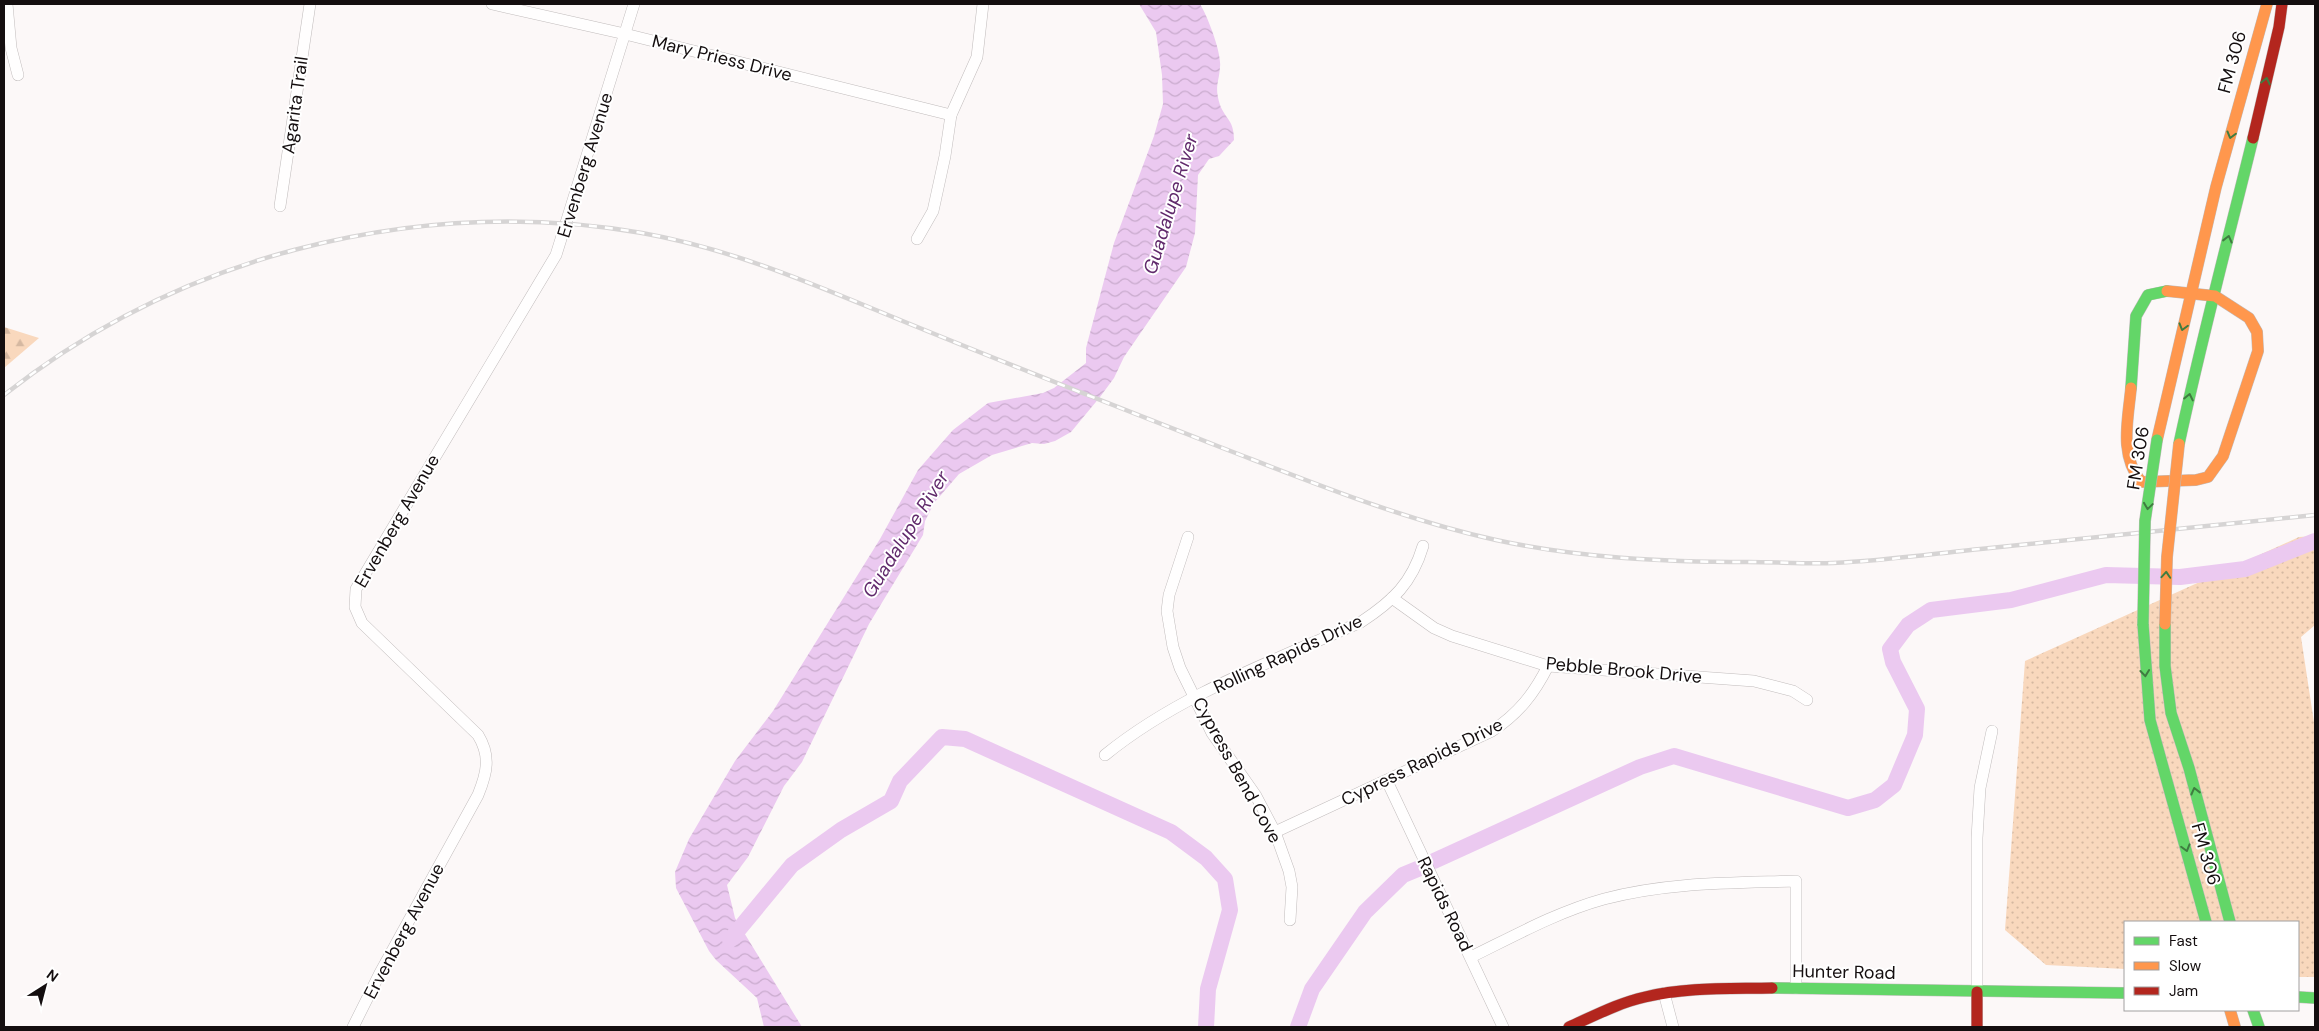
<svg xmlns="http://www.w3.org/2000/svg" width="2319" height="1031" font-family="'DM Sans',sans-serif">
<defs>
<pattern id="grass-dots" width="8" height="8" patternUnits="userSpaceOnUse" patternTransform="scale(1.25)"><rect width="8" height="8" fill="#f9d8bd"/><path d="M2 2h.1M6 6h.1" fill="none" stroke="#d5b8a1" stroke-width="1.8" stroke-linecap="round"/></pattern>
<pattern id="forest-firs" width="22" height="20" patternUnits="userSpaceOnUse" patternTransform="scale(1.25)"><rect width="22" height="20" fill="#f9d8bd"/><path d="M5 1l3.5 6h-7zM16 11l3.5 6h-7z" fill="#d5b8a1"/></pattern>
<pattern id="water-waves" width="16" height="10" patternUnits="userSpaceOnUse" patternTransform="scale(1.25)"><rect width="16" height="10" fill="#ebc9f0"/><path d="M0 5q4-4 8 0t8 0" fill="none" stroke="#c9abcd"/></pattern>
</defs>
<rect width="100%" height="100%" fill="#fcf8f8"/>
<polygon fill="url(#grass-dots)" points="2315,536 2315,625 2301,637 2315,729 2315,977 2298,977 2298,922 2125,922 2125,969 2046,965 2005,930 2025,661 2299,537"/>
<polygon fill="url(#forest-firs)" points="4,327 39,338 4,368"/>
<path fill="url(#water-waves)" d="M 1139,4 L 1200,4 C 1207,15 1222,53 1220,67 C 1219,83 1214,86 1220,105 C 1226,120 1234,120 1234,140 L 1219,156 L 1209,159 L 1198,175 L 1195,233 L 1186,267 L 1124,357 L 1114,378 L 1100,397 L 1071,432 L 1055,441 L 1044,444 L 1032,443 L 992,455 L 959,474 L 934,503 L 925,521 L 923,535 L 869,624 L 802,762 L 784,786 L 748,857 L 727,885 L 735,918 L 802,1027 L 764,1027 L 757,998 L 716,960 L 709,951 L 676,888 L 675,872 L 689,839 L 735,761 L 773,711 L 880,539 L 918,470 L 953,430 L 988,403 L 1043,393 L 1054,388 L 1086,363 L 1086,348 L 1114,243 L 1154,136 L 1163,104 L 1162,75 L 1156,32 Z"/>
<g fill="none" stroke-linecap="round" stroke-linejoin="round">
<g stroke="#ebc9f0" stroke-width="16">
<polyline points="1434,861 1640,767 1674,756 1848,808 1875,800 1894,785 1915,735 1917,709 1893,662 1890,649 1908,625 1931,610 2011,600 2106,575 2180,577 2245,569 2315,541"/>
<polyline points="730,940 792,865 841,830 891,801 900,781 942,737 965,739 1171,832 1206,858 1225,879 1230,910 1208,989 1206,1027"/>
<polyline points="1298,1027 1312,989 1365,912 1403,875 1420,868"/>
</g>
<defs>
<g id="street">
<polyline points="7,4 11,48 18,75"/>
<polyline points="492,4 625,34 951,115"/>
<polyline points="280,206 310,4"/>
<polyline points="917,239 933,211 945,156 951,115 977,57 983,4"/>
<polyline points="1188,537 1169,595 1167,611 1173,647 1180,668 1212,733 1256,796 1275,832 1289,871 1292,887 1290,920"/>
<polyline points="1392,598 1434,628 1452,636 1548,666 1754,681 1793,691 1807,700"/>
<path d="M 1105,755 C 1180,694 1274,661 1361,622 C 1393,601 1412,583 1423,546"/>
<polyline points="1387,781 1503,1027"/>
<path d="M 1275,832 L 1492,731 C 1518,714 1534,694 1548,666"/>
<path d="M 1471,957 C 1514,936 1557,912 1604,899 C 1667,882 1732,883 1796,881 L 1796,988"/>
<polyline points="1977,992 1977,838 1980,788 1992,731"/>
<polyline points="1664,993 1673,1027"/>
<path d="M 353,1027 L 380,973 L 478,795 C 487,773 491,756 478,735 L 362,623 L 355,607 L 356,589 L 556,255 L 634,4"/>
</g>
<g id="fast">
<polyline points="2131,388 2136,316 2148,295 2167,291"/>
<path d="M 2179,444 C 2201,341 2228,240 2253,138"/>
<polyline points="2143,624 2150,720 2206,922"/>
<polyline points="2165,624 2165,666 2171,713 2189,768 2230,922"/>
<polyline points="1772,988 2125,993"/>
<polyline points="2298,997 2315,998"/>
<polyline points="2253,1010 2259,1027"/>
</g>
<g id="slow">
<path d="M 2131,388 C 2128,421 2119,454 2141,482 L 2196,480 L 2208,477 L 2223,456 L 2258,351 L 2257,332 L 2249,318 L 2215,296 L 2167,291"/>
<polyline points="2157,440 2216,187 2267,4"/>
<polyline points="2230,1010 2235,1027"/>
</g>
<g id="jam">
<polyline points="2253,138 2279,27 2282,4"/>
<polyline points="1977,992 1977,1027"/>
<path d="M 1569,1027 C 1594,1016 1618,1003 1645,997 C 1686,987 1729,989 1772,988"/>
</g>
</defs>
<use href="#street" stroke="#c1bcbc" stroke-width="12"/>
<use href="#fast" stroke="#c1bcbc" stroke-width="12"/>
<use href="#slow" stroke="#c1bcbc" stroke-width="12"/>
<use href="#jam" stroke="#c1bcbc" stroke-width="12"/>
<use href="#street" stroke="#fffefe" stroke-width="11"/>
<use href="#fast" stroke="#63d668" stroke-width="11"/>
<use href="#slow" stroke="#ff974d" stroke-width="11"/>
<use href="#jam" stroke="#b3261e" stroke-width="11"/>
<defs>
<path id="rail" d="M 4,395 C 90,327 188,278 294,250 C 408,220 526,213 642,233 C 737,250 817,286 905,322 C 1010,365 1115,406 1220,447 C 1311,482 1401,519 1496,540 C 1579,558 1663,562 1748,562 C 1777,562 1805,564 1833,563 C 1885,561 1938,553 1990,548 C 2098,537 2207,526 2315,515"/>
</defs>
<use href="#rail" stroke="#d6d4d4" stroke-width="4.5"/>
<use href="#rail" stroke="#fff" stroke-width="2.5" stroke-dasharray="8" stroke-linecap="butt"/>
<defs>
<polyline id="fast-bridge" points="2143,624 2145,521 2157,440"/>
<polyline id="slow-bridge" points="2165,624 2167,557 2179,444"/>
</defs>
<use href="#fast-bridge" stroke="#c1bcbc" stroke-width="12" stroke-linecap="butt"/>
<use href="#slow-bridge" stroke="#c1bcbc" stroke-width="12" stroke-linecap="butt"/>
<use href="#fast-bridge" stroke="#63d668" stroke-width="11"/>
<use href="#slow-bridge" stroke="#ff974d" stroke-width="11"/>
</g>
<defs><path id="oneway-chevron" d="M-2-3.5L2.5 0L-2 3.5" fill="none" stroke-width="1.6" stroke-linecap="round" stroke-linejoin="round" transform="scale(1.25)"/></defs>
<g stroke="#3f7c40">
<use href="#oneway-chevron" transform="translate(2266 81) rotate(-77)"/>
<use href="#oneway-chevron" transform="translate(2231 135) rotate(105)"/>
<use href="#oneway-chevron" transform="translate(2228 239) rotate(-76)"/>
<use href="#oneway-chevron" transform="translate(2183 327) rotate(106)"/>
<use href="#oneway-chevron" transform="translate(2189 397) rotate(-78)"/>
<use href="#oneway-chevron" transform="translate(2148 506) rotate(98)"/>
<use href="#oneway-chevron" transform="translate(2166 575) rotate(-86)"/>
<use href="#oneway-chevron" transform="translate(2145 673) rotate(84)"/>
<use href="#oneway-chevron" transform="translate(2195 791) rotate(-104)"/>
<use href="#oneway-chevron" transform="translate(2186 848) rotate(74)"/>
</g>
<g text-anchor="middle" stroke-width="4" stroke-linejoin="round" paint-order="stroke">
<g font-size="18" fill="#140e0f" stroke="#fff">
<text transform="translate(722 58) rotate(14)" y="6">Mary Priess Drive</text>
<text transform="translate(2232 62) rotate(-75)" y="6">FM 306</text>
<text transform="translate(295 105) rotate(-82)" y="6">Agarita Trail</text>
<text transform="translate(585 165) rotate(-73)" y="6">Ervenberg Avenue</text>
<text transform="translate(2138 458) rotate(-81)" y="6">FM 306</text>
<text transform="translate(397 521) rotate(-60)" y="6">Ervenberg Avenue</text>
<text transform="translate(1288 654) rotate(-25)" y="6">Rolling Rapids Drive</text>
<text transform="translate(1624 670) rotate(5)" y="6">Pebble Brook Drive</text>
<text transform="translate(1422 762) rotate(-26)" y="6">Cypress Rapids Drive</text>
<text transform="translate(1237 770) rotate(61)" y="6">Cypress Bend Cove</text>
<text transform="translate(2206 854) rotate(74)" y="6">FM 306</text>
<text transform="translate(1445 904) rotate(64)" y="6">Rapids Road</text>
<text transform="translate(404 931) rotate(-62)" y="6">Ervenberg Avenue</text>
<text transform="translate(1844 972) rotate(1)" y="6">Hunter Road</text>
</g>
<g font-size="19" font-style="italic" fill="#612a6c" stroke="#fff">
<text transform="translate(1170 204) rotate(-73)" y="7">Guadalupe River</text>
<text transform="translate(905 534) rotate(-58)" y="7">Guadalupe River</text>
</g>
</g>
<rect width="2319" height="1031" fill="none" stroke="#140e0f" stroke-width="10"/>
<rect x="2124" y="921" width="175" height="90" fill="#ffffff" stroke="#a19f9f"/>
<rect x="2134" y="937" width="25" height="8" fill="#63d668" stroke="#a19f9f"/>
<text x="2169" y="946" font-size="15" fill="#140e0f">Fast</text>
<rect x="2134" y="962" width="25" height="8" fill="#ff974d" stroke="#a19f9f"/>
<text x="2169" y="971" font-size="15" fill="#140e0f">Slow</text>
<rect x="2134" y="987" width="25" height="8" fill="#b3261e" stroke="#a19f9f"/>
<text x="2169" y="996" font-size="15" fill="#140e0f">Jam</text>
<g transform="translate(45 986) rotate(36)" stroke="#ffffff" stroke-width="4" paint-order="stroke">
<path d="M0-4L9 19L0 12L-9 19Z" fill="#140e0f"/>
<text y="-8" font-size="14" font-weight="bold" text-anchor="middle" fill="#140e0f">N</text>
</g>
</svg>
